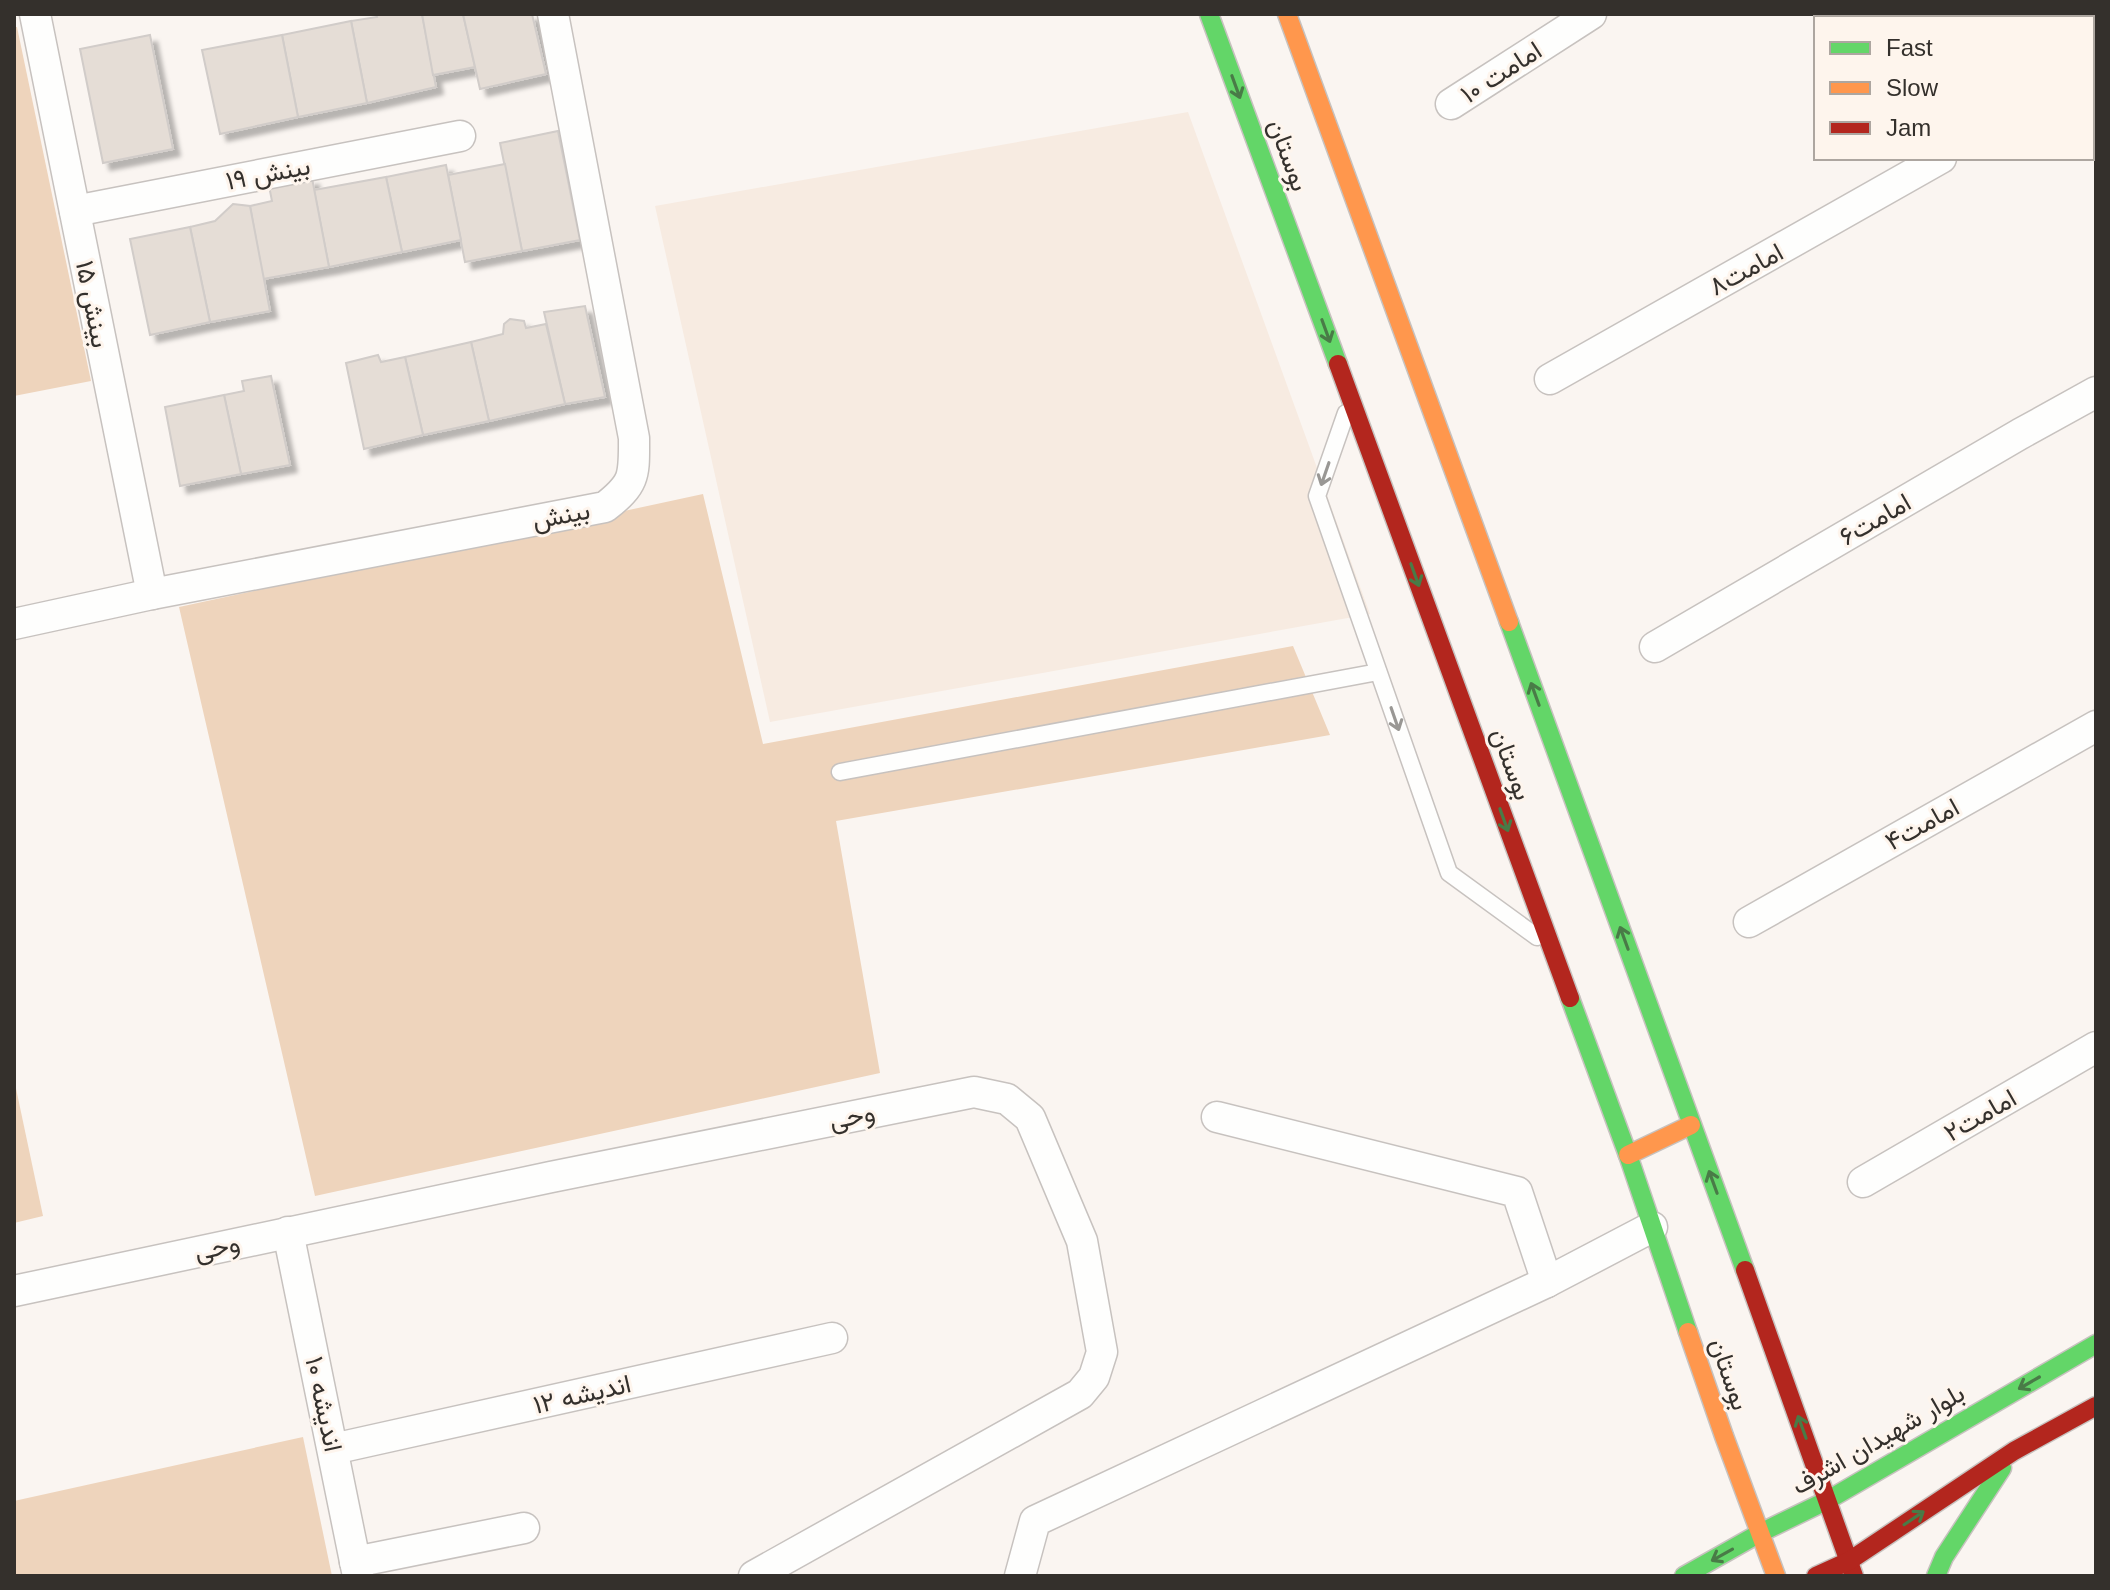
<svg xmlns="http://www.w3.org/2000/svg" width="2110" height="1590" font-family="Arial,Vazirmatn,sans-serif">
<defs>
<filter id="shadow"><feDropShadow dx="7" dy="7" stdDeviation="2" flood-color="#0004"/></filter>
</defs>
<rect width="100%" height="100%" fill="#faf5f1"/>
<polygon fill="#f7ebe1" points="1188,112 1370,614 770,722 655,206"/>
<g fill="#eed4bc">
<polygon points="14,27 17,27 91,381 14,396"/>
<polygon points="703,494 763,744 1293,646 1330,735 836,821 880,1073 315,1196 179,607"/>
<polygon points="14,1079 43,1216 14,1223"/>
<polygon points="303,1437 332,1576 14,1576 14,1501"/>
</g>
<g fill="#e5ddd6" stroke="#d1ccc9" stroke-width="2" filter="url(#shadow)">
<polygon points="376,14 422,14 436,87 367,103 351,21 377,17"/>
<polygon points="422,14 463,14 475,67 433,75"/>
<polygon points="463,14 532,14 546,74 480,89"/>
<polygon points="351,21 367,103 298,117 282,35"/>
<polygon points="150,35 173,149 103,163 80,49"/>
<polygon points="282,35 298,117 220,134 202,50"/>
<polygon points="558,131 580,240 522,251 500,143"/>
<polygon points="505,164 522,251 465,262 448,175"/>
<polygon points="446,165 461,240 402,252 386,177"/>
<polygon points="386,177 402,252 329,267 314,190"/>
<polygon points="312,178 329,267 263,279 250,206 272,201 269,186"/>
<polygon points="233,204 250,206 270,311 210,322 190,227 215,221"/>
<polygon points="190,227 210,322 150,335 130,239"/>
<polygon points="585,306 605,397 565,404 544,312"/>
<polygon points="510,319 524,321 526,328 546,324 565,404 489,421 471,342 503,334 504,324"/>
<polygon points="471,342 489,421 423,435 405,357"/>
<polygon points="378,355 381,362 405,357 423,435 364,449 346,363"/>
<polygon points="271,376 290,465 241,474 224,395 244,391 242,381"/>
<polygon points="224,395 241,474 180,486 165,407"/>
</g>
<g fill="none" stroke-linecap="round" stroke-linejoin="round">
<defs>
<g id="lane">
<polyline points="1346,413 1317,496 1449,873 1537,937"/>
<polyline points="840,772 1378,672"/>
</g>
<g id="street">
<polyline points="35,14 152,594"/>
<polyline points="2092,72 2096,70"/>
<polyline points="1451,104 1591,14"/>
<polyline points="75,211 460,136"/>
<polyline points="1550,379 1941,158"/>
<path d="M 14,624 L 152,594 L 605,507 C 636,483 634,475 634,438 L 553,14"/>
<polyline points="1655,647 2020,434 2096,392"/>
<polyline points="1749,922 2096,726"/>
<polyline points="1217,1117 1517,1192 1547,1282"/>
<polyline points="1863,1182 2096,1047"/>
<polyline points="288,1232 358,1576"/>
<polyline points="14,1291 551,1177 974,1092 1007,1099 1030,1118 1082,1241 1102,1352 1094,1377 1080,1394 754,1576"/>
<polyline points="333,1449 832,1338"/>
<polyline points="355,1562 524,1528"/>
<polyline points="1020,1576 1035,1521 1547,1282 1652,1227"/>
</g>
<g id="fast">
<polyline points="1209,14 1338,364"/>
<polyline points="1509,622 1745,1270"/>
<polyline points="1570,998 1628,1155 1688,1332"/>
<polyline points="1684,1576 1760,1533 1828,1500 2096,1344"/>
<polyline points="1936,1576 1944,1557 2002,1468"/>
</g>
<g id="slow">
<polyline points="1287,14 1509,622"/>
<polyline points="1628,1155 1691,1125"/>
<polyline points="1688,1332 1724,1436 1776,1576"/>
</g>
<g id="jam">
<polyline points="1338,364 1570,998"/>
<polyline points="1745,1270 1854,1576"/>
<polyline points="1816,1576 1849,1561 2014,1451 2096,1406"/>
</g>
</defs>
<use href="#lane" stroke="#c7c2bf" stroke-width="19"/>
<use href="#street" stroke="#c7c2bf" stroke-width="33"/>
<use href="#fast" stroke="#c7c2bf" stroke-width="21"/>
<use href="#slow" stroke="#c7c2bf" stroke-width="21"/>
<use href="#jam" stroke="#c7c2bf" stroke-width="21"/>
<use href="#lane" stroke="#fefefd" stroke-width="16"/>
<use href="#street" stroke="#fefefd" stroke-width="30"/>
<use href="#fast" stroke="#63d668" stroke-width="18"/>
<use href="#slow" stroke="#ff974d" stroke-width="18"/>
<use href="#jam" stroke="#b3261e" stroke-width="18"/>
</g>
<defs><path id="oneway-shaft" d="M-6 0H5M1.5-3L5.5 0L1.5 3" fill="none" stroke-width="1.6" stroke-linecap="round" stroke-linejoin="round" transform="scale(2)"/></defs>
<g stroke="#497b47">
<use href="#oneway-shaft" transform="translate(1236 87) rotate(70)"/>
<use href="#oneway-shaft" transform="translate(1326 331) rotate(70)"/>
<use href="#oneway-shaft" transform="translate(1415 575) rotate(70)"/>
<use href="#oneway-shaft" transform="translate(1535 694) rotate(-110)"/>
<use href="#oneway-shaft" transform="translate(1504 820) rotate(70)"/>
<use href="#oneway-shaft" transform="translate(1624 938) rotate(-110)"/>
<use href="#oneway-shaft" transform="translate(1713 1182) rotate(-110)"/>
<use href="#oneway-shaft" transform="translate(2029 1383) rotate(150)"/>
<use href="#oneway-shaft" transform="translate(1802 1427) rotate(-110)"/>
<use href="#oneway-shaft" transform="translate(1914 1518) rotate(-34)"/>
<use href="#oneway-shaft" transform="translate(1722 1555) rotate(151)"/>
</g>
<g stroke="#999794">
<use href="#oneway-shaft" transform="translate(1325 474) rotate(109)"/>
<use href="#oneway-shaft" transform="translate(1395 719) rotate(71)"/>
</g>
<g text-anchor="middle" stroke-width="6" stroke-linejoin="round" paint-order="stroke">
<g font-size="26" fill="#34302c" stroke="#fef5ed">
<text transform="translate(1501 72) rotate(-33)" y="9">امامت ۱۰</text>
<text transform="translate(1289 155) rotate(70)" y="9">بوستان</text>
<text transform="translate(268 173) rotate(-11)" y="9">بینش ۱۹</text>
<text transform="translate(1746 269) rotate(-29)" y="9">امامت۸</text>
<text transform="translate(93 304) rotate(79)" y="9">بینش ۱۵</text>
<text transform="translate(561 515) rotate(-11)" y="9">بینش</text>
<text transform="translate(1875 519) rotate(-30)" y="9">امامت۶</text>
<text transform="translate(1512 764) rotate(70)" y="9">بوستان</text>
<text transform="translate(1922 824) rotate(-29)" y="9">امامت۴</text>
<text transform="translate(1980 1115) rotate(-30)" y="9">امامت۲</text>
<text transform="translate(852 1116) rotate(-11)" y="9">وحی</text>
<text transform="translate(217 1247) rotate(-12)" y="9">وحی</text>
<text transform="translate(1730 1374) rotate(71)" y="9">بوستان</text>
<text transform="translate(582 1394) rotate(-13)" y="9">اندیشه ۱۲</text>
<text transform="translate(324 1404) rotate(78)" y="9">اندیشه ۱۰</text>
<text transform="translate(1878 1439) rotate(-30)" y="9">بلوار شهیدان اشرف</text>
</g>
</g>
<rect width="2110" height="1590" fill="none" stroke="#34302c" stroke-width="32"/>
<rect x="1814" y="16" width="280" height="144" fill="#fef5ed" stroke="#ada6a0" stroke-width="2"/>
<rect x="1830" y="42" width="40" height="12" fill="#63d668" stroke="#ada6a0" stroke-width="2"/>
<text x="1886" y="56" font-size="24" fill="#34302c">Fast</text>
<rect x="1830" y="82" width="40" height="12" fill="#ff974d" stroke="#ada6a0" stroke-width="2"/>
<text x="1886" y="96" font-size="24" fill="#34302c">Slow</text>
<rect x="1830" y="122" width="40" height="12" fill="#b3261e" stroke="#ada6a0" stroke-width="2"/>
<text x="1886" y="136" font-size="24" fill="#34302c">Jam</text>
</svg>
